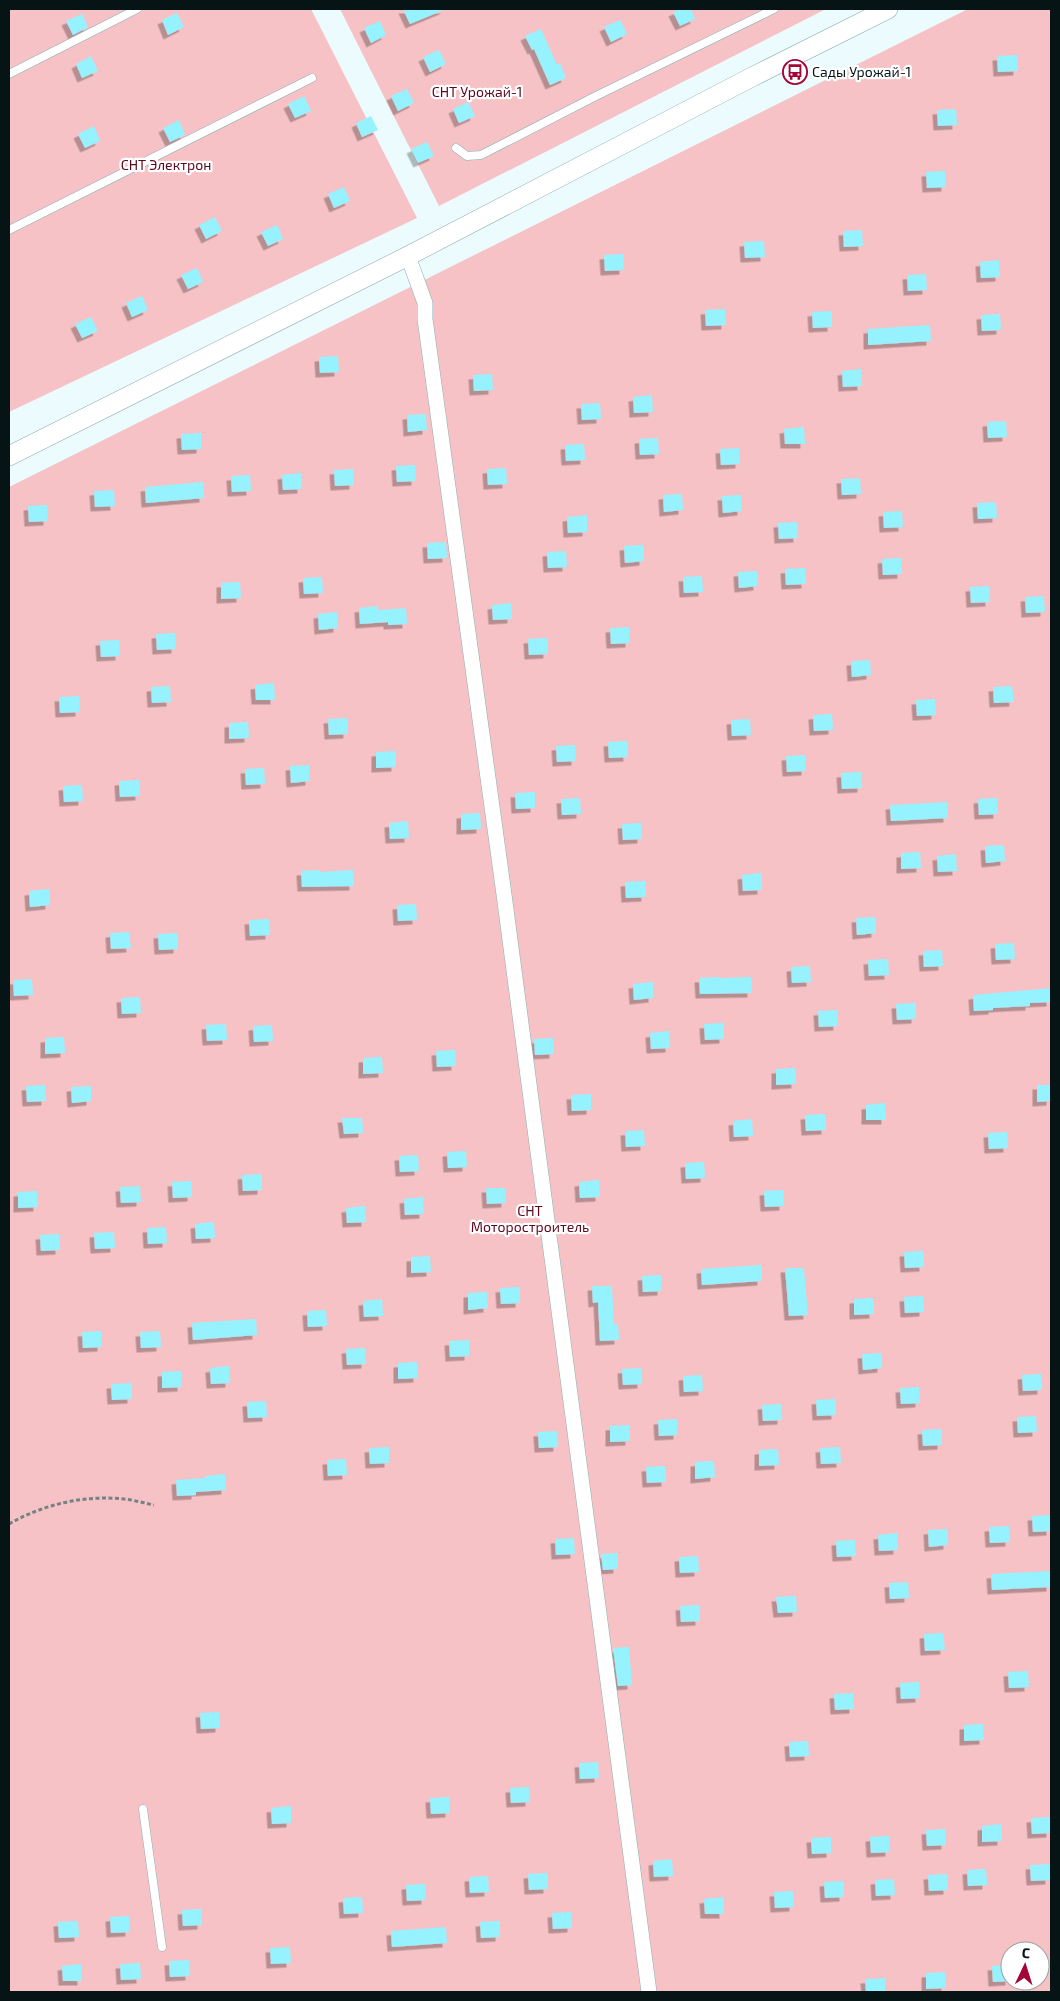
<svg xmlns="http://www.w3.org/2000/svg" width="1060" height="2001" font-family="'Exo 2',sans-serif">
<defs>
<filter id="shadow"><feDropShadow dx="-4.5" dy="4.5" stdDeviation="0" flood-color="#0004"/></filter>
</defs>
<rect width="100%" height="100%" fill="#ecfbfd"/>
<g fill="#f6c2c5" fill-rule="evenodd">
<polygon points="9,9 311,9 417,218 9,412"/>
<polygon points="340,9 826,9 439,206"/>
<path d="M 968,9 L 1051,9 L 1051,1992 L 9,1992 L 9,487 ZM 1010,1951 L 1040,1951 L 1040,1981 L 1010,1981 Z"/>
</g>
<g fill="#96f2ff" filter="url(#shadow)">
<polygon points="403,9 446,9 410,24"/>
<polygon points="680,9 691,9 695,19 680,26 673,12"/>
<polygon points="177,13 184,27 168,35 162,20"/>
<polygon points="82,14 88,27 73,35 66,21"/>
<polygon points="620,20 627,34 611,42 604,27"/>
<polygon points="380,21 386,35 371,43 364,28"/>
<polygon points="541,29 557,65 560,63 566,78 550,85 534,49 532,50 525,36"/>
<polygon points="439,50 446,64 430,72 423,57"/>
<polygon points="1017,55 1018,71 998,72 997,56"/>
<polygon points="91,56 98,71 82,78 76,64"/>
<polygon points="407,89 414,103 398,111 391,96"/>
<polygon points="304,96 311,111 295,118 288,104"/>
<polygon points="468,102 475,116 459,123 453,109"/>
<polygon points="956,109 957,125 938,126 937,110"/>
<polygon points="371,116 378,130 362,137 356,123"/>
<polygon points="179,120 185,135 170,142 163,128"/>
<polygon points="94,126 100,141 85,148 78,134"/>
<polygon points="427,142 434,156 418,163 411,149"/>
<polygon points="945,171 946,187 927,188 926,172"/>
<polygon points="344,187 350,201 334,208 328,194"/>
<polygon points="215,217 222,231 206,239 199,225"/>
<polygon points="277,225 283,239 268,246 261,232"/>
<polygon points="862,230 863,246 844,247 843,231"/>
<polygon points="764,241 765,257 745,258 744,242"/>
<polygon points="623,254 624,270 605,271 604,255"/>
<polygon points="999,260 1000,277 981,278 980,262"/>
<polygon points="197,268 203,282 188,289 181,275"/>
<polygon points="926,274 927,290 908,291 907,275"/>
<polygon points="142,296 148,310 132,317 126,303"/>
<polygon points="725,309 726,325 706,326 705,310"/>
<polygon points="832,311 832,327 813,328 812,312"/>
<polygon points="1000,314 1001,330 982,331 981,315"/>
<polygon points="91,317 98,331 82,338 75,324"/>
<polygon points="930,325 931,341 868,345 868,329"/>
<polygon points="338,356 339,372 320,373 319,357"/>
<polygon points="861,369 862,386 843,387 842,371"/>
<polygon points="492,374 493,390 474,391 473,375"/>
<polygon points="652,395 653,412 634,413 633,397"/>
<polygon points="600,403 601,419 582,420 581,404"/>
<polygon points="426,414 427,430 408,432 407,415"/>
<polygon points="1006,421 1007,437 988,438 987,422"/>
<polygon points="804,427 805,444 785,444 784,429"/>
<polygon points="201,433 201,449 182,450 181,434"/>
<polygon points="658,438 659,454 640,455 639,439"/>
<polygon points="584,444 585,460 566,461 565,445"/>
<polygon points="739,448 740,464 721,465 720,449"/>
<polygon points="415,465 416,481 397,482 396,466"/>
<polygon points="506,468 507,484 488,485 487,469"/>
<polygon points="353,469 354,485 335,486 334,470"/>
<polygon points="301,473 302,489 283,490 282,475"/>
<polygon points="250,475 251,491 232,492 231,476"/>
<polygon points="860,478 861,494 842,495 841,479"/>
<polygon points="203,482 204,498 146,503 145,487"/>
<polygon points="114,490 115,506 95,507 94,491"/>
<polygon points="682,494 683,510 664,512 663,495"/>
<polygon points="741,495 742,511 723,513 722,496"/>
<polygon points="996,502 997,518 978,519 977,503"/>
<polygon points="47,505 48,521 29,522 28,506"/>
<polygon points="902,511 903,527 884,528 883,512"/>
<polygon points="587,515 587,532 568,533 567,517"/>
<polygon points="797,522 798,538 779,539 778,523"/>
<polygon points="446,542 447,558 428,559 427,543"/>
<polygon points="643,545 644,561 625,563 624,546"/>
<polygon points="566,551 567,567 548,568 547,552"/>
<polygon points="901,558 902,574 883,575 882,559"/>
<polygon points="805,568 806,584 786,585 785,569"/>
<polygon points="757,571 758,586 739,588 738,572"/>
<polygon points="702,576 703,592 684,593 683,577"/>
<polygon points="322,577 323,593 304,594 303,578"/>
<polygon points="240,582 241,598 221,599 221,583"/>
<polygon points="989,586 990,602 971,603 970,587"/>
<polygon points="1044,596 1045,612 1026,613 1025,597"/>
<polygon points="511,603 512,619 493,620 492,605"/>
<polygon points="378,606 378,610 406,608 407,624 388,625 388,622 360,624 359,608"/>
<polygon points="337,612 338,628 319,630 318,614"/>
<polygon points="629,627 630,643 611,644 610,628"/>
<polygon points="175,633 176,649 157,650 156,634"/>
<polygon points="547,638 548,654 529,655 528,639"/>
<polygon points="119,640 120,656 101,657 100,641"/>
<polygon points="870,660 871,675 852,677 851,661"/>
<polygon points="274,683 275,700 256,700 255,685"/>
<polygon points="170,686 171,702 152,703 151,687"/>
<polygon points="1012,686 1014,702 994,703 993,687"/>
<polygon points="79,696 80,712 60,713 59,697"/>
<polygon points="935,699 936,715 917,716 916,700"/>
<polygon points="832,714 833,730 814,731 813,715"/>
<polygon points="347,718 348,734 329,735 328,719"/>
<polygon points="750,719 751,735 732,736 731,720"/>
<polygon points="248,722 249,738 229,739 229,723"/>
<polygon points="627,741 628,757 609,758 608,742"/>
<polygon points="575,745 576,761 557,762 556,746"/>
<polygon points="395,751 396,767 376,768 376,752"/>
<polygon points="805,755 806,771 787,772 786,756"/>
<polygon points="309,765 310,781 291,783 290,766"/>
<polygon points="264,768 265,784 246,785 245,769"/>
<polygon points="861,772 862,788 842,789 841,773"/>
<polygon points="139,780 140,796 120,797 119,781"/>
<polygon points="82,785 83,801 64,802 63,786"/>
<polygon points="535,792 535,808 516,809 515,793"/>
<polygon points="580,798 581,814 562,815 561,799"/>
<polygon points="997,798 998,814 979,815 978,799"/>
<polygon points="947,802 948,818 891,821 890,805"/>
<polygon points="480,813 481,829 461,830 461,814"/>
<polygon points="408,821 409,838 390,839 389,823"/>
<polygon points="641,823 642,839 623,840 622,824"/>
<polygon points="1004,845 1005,861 986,863 985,846"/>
<polygon points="920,852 921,868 901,869 901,853"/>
<polygon points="956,854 957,871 938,872 937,856"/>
<polygon points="320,870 320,872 353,870 354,886 302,887 301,871"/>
<polygon points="761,873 762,890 743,891 742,875"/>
<polygon points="645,881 646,897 626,898 625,882"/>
<polygon points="49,889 50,905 30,907 29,891"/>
<polygon points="416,904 417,920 398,921 397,905"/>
<polygon points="875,917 876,933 857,935 856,918"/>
<polygon points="269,919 270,935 250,936 249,920"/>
<polygon points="129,932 131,948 111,949 110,933"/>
<polygon points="178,933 178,949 159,950 158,934"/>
<polygon points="1014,943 1015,959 996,960 995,944"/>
<polygon points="942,950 943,966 924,967 923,951"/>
<polygon points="888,959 889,975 869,976 868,960"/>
<polygon points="810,966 811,982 792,983 791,967"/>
<polygon points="719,977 719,978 751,977 752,993 700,994 699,978"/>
<polygon points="32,979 33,995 14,996 13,980"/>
<polygon points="653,982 653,998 634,1000 633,984"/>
<polygon points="1051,988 1051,1002 1030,1003 1030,1006 993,1008 993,1010 974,1011 973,995"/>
<polygon points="140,997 141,1013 122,1014 121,998"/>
<polygon points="916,1003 916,1019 897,1020 896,1004"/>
<polygon points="837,1010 838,1026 819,1027 818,1011"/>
<polygon points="723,1023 724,1039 705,1040 704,1024"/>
<polygon points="226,1024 227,1040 207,1041 206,1025"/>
<polygon points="272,1025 273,1041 254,1042 253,1026"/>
<polygon points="669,1031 670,1048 651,1049 650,1033"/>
<polygon points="64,1037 65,1053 45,1054 45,1038"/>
<polygon points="553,1038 554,1054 535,1055 534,1039"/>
<polygon points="455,1050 456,1066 437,1067 436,1051"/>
<polygon points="382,1057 383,1073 363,1074 363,1058"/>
<polygon points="795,1068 796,1084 776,1085 776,1069"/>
<polygon points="45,1085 46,1101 27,1102 26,1086"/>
<polygon points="1037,1085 1051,1085 1051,1101 1037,1102"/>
<polygon points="91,1086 91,1101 72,1103 71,1087"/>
<polygon points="591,1094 591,1110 572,1111 571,1095"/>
<polygon points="885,1103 886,1120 866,1120 866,1105"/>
<polygon points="825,1114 826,1130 806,1131 805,1115"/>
<polygon points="342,1118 362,1118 363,1133 344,1134"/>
<polygon points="752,1119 753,1136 734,1137 733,1121"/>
<polygon points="644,1130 645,1146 626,1147 625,1131"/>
<polygon points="1007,1132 1008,1148 989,1149 988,1133"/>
<polygon points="466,1151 467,1167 448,1168 447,1152"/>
<polygon points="418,1155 419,1171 400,1172 399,1156"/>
<polygon points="704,1162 705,1178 686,1179 685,1163"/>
<polygon points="262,1174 262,1190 243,1191 242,1175"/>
<polygon points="599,1180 600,1197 580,1198 579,1182"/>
<polygon points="191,1181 192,1197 173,1198 172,1182"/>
<polygon points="140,1186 141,1202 121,1203 120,1187"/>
<polygon points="486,1188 505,1188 506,1203 487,1204"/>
<polygon points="783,1190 784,1206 765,1207 764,1191"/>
<polygon points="37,1191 38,1207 18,1208 18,1192"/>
<polygon points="423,1197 424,1214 405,1215 404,1199"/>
<polygon points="365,1206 366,1222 347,1223 346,1208"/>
<polygon points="214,1222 215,1238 196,1239 195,1224"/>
<polygon points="166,1227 167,1243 148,1244 147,1228"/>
<polygon points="114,1232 115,1248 95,1249 94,1233"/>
<polygon points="59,1234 60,1250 41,1251 40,1235"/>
<polygon points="923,1251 924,1267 905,1268 904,1252"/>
<polygon points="430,1256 431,1272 411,1273 411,1257"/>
<polygon points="761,1265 762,1281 702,1285 701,1269"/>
<polygon points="785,1268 804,1268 808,1315 789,1316"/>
<polygon points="661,1275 662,1291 643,1292 642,1276"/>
<polygon points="592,1286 612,1286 614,1324 618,1324 619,1340 600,1341 598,1302 593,1303"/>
<polygon points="520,1287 520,1303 501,1304 500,1288"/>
<polygon points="487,1292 488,1308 468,1310 468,1293"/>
<polygon points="923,1296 924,1312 905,1313 904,1297"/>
<polygon points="873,1298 874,1314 854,1315 854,1299"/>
<polygon points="382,1299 383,1316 364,1317 363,1301"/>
<polygon points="326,1310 327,1326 308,1327 307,1311"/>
<polygon points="256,1319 257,1335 193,1340 192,1323"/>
<polygon points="101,1331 102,1347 83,1348 82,1332"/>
<polygon points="160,1331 161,1347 141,1348 140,1332"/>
<polygon points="469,1340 469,1356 450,1357 449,1341"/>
<polygon points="365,1348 366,1364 347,1365 346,1349"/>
<polygon points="881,1353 882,1368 863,1370 862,1354"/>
<polygon points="417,1362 418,1378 398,1379 398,1363"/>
<polygon points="229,1366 230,1383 211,1384 210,1368"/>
<polygon points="641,1368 642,1384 623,1385 622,1369"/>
<polygon points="181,1371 182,1387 162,1388 162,1372"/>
<polygon points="1041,1374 1042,1390 1023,1391 1022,1375"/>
<polygon points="702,1375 703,1391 684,1392 683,1376"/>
<polygon points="131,1383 132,1399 112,1400 111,1384"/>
<polygon points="919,1387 920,1403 901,1404 900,1388"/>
<polygon points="835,1399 836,1415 817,1416 816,1400"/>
<polygon points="266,1401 267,1417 248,1418 247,1402"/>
<polygon points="781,1404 782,1420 763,1421 762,1405"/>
<polygon points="1036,1416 1037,1432 1018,1433 1017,1417"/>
<polygon points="677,1419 678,1435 659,1436 658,1420"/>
<polygon points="629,1425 630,1441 610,1442 610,1426"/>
<polygon points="942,1429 942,1445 923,1446 922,1430"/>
<polygon points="557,1431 558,1447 539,1448 538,1432"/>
<polygon points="389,1447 389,1463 370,1464 369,1448"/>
<polygon points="840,1447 841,1463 821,1464 820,1448"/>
<polygon points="778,1449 779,1465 759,1466 759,1450"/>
<polygon points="346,1459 347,1475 328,1476 327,1460"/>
<polygon points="714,1461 715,1477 695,1479 695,1462"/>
<polygon points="665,1466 666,1482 647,1483 646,1467"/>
<polygon points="225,1474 226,1490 196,1492 196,1495 177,1496 176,1480 206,1478 205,1476"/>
<polygon points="1051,1515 1051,1531 1033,1532 1032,1516"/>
<polygon points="1009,1526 1010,1542 990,1543 989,1527"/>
<polygon points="947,1529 948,1545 929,1547 928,1530"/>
<polygon points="897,1533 898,1550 879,1551 878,1535"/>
<polygon points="574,1538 575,1554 556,1555 555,1539"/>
<polygon points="855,1540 856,1556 837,1557 836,1541"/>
<polygon points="617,1553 618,1569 603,1570 601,1554"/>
<polygon points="698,1556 699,1572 680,1573 679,1557"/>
<polygon points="1051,1571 1051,1587 992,1590 991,1574"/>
<polygon points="908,1582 909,1598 890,1599 889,1583"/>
<polygon points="796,1596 797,1612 778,1613 776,1597"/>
<polygon points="699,1605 700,1621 681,1622 680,1606"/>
<polygon points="943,1633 945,1650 925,1651 924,1634"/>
<polygon points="629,1647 632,1685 618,1686 613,1648"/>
<polygon points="1028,1671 1029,1687 1009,1688 1008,1672"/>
<polygon points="919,1682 920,1698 901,1699 900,1683"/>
<polygon points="853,1693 854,1709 835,1710 834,1694"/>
<polygon points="219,1712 220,1728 201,1729 200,1713"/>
<polygon points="983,1724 984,1740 964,1741 964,1725"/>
<polygon points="808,1741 809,1756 790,1757 789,1742"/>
<polygon points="598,1762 599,1778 580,1779 579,1763"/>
<polygon points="529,1787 530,1802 511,1803 510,1788"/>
<polygon points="449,1797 450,1813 431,1814 430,1798"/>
<polygon points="291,1806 291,1823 272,1824 271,1808"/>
<polygon points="1050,1817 1051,1833 1032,1834 1031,1818"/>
<polygon points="1001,1824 1002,1841 982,1842 982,1826"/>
<polygon points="945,1829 946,1845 927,1846 926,1830"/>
<polygon points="889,1836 890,1852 871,1853 870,1837"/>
<polygon points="831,1837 831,1853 812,1854 811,1838"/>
<polygon points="672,1859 673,1876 654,1877 653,1861"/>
<polygon points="1049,1864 1050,1880 1031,1881 1030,1865"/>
<polygon points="986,1869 987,1885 968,1886 967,1870"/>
<polygon points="547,1873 548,1889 529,1890 528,1874"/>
<polygon points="947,1874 948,1890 929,1891 928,1875"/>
<polygon points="488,1876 489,1892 470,1893 469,1877"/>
<polygon points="894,1879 895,1895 876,1896 875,1880"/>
<polygon points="843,1881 844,1897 825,1898 824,1882"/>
<polygon points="425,1884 426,1900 407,1901 406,1885"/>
<polygon points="793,1891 794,1907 775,1908 774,1892"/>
<polygon points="362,1897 363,1913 344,1914 343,1898"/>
<polygon points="723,1897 724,1914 705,1914 704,1899"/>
<polygon points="201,1909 202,1925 183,1926 182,1910"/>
<polygon points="571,1912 572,1928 553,1929 552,1913"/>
<polygon points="129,1916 130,1932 111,1933 110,1917"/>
<polygon points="78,1921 79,1937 59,1938 58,1922"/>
<polygon points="500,1921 500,1937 481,1938 480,1922"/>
<polygon points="446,1927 447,1943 392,1947 391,1931"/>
<polygon points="290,1947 291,1963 271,1964 270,1948"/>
<polygon points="189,1960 190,1976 170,1977 169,1961"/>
<polygon points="140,1963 141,1979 121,1980 120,1964"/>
<polygon points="81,1964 82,1981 63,1981 62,1966"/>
<polygon points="1010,1965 1010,1981 993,1982 992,1966"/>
<polygon points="945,1972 946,1988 926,1989 926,1973"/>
<polygon points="885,1978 885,1992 866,1992 865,1979"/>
</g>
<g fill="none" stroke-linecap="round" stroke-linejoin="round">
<defs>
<g id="service">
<polyline points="9,74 137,9"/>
<polyline points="456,148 467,156 481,155 596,96 774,9"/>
<polyline points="9,230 312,78"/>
<polyline points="143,1809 162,1947"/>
</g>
<polyline id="minor" points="408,256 425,303 425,319 503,887 649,1992"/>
<polyline id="tertiary" points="9,456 408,256 750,78 888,9"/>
</defs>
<use href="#service" stroke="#89afb4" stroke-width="9"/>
<use href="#minor" stroke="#89afb4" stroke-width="16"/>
<use href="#tertiary" stroke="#89afb4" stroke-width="20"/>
<path stroke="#748284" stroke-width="3" stroke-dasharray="4 2.5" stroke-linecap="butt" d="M 9,1524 C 44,1504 84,1495 124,1499 C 134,1500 144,1503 154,1505"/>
<use href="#service" stroke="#fff" stroke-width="8"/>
<use href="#minor" stroke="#fff" stroke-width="15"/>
<use href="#tertiary" stroke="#fff" stroke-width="19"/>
</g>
<defs>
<symbol id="bus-ring" viewBox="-11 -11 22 22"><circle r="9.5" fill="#fff" stroke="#a30536" stroke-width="1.5"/><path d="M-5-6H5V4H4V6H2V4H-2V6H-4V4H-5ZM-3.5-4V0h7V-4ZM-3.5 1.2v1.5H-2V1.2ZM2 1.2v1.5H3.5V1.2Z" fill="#a30536"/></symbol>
</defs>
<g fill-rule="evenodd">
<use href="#bus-ring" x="781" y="58" width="28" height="28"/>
</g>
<g text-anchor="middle" stroke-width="4.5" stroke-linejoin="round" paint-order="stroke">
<g font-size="14" fill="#061416" stroke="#fff" text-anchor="start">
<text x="812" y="77">Сады Урожай-1</text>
</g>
<g font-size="14" fill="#5c091e" stroke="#fff">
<text x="477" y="97">СНТ Урожай-1</text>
<text x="166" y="170">СНТ Электрон</text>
<text x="530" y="1216">СНТ<tspan x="530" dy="16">Моторостроитель</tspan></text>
</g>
</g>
<rect width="1060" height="2001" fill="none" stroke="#061416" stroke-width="20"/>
<g transform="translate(1025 1966) rotate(4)"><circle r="24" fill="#ffffff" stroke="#9ba1a2"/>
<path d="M0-4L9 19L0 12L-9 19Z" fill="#a30536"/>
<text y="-8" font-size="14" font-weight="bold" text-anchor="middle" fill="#061416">С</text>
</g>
</svg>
